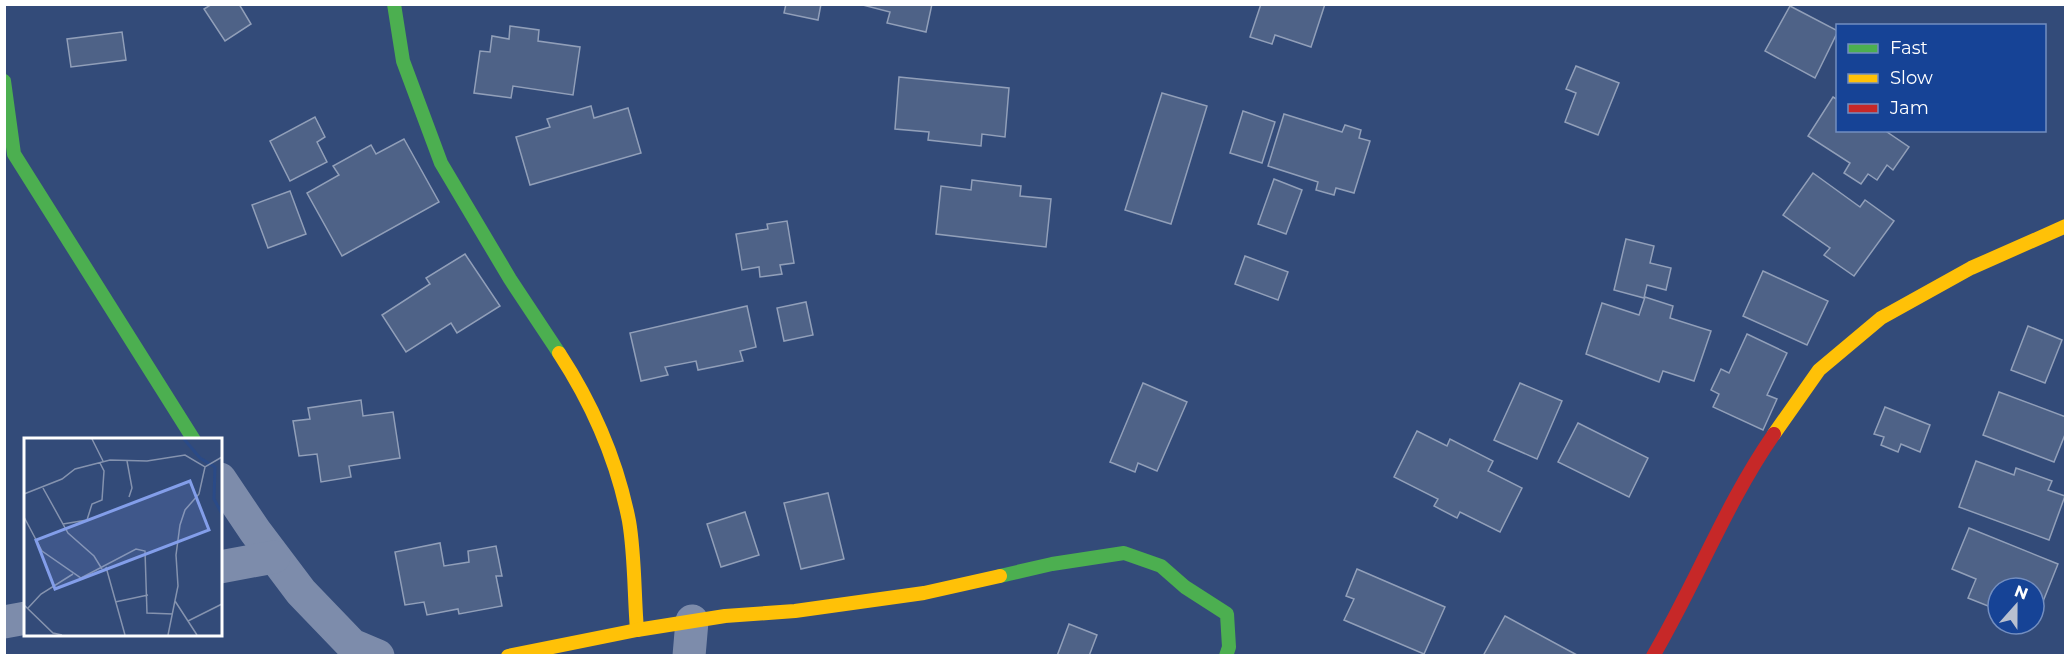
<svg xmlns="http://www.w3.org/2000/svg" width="2070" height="660" font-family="Montserrat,sans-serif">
<rect width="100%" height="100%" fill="#334b79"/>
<g fill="#4e6287" stroke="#919fb9" stroke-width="1.5">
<polygon points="212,4 239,4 251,24 225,41 204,9"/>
<polygon points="786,4 821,4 818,20 784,13"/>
<polygon points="859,4 932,4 926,32 887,23 890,12"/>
<polygon points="1261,4 1325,4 1311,47 1275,35 1272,44 1250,37"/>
<polygon points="1790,6 1838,31 1815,78 1765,51"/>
<polygon points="510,26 539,30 538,41 580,47 573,95 513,86 511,98 474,93 480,51 490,52 492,36 509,39"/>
<polygon points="122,32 126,60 71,67 67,39"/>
<polygon points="1576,66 1619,83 1598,135 1565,122 1576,93 1566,89"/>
<polygon points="899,77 1009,88 1005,137 982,134 981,146 928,140 929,132 895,129"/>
<polygon points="1162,93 1207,106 1171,224 1125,210"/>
<polygon points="1833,97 1838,100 1838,130 1884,130 1909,147 1893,170 1887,165 1877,180 1868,174 1861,184 1844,173 1850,163 1808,136"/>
<polygon points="591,106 594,118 628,108 641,153 530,185 516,137 550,127 547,119"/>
<polygon points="1243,111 1275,122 1262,163 1230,153"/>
<polygon points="1284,114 1342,132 1345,125 1361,130 1359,138 1370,141 1354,193 1336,188 1334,195 1316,190 1318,182 1268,166"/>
<polygon points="315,117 325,137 317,142 327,162 290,181 270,141"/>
<polygon points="404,139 439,202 342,256 307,193 339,175 333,166 371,145 376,154"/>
<polygon points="1813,173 1860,207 1865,200 1894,221 1854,276 1824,255 1830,248 1783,215"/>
<polygon points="1274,179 1302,190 1286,234 1258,224"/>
<polygon points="972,180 1021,186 1020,196 1051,199 1046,247 936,234 941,186 971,190"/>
<polygon points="290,191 306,234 268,248 252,205"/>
<polygon points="787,221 794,263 780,265 782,274 760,277 759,267 742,270 736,234 768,229 767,224"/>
<polygon points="1626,239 1654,246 1650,263 1671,268 1666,290 1647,285 1644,298 1614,290"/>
<polygon points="465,254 500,306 457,333 451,323 406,352 382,315 430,284 426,278"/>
<polygon points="1245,256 1288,272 1278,300 1235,284"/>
<polygon points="1763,271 1828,301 1807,345 1743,316"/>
<polygon points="1645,297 1673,306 1670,318 1711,331 1694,381 1663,371 1659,382 1586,354 1602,303 1639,315"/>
<polygon points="806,302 813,335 784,341 777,308"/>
<polygon points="747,306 756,347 740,351 743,361 698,370 696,361 665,367 668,375 641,381 630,333"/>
<polygon points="2028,326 2062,340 2045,383 2011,370"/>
<polygon points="1747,334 1787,353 1767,395 1777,399 1763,430 1713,407 1719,394 1711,390 1721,369 1729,373"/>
<polygon points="1143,383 1187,402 1157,471 1138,463 1135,472 1110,462"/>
<polygon points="1520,383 1562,401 1537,459 1494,440"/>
<polygon points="1999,392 2066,417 2066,432 2054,462 1983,435"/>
<polygon points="361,400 363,416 393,412 400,458 349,466 351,477 321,482 317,454 299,456 293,421 310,419 308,408"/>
<polygon points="1885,407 1930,425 1920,452 1901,444 1898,452 1881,445 1884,437 1874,434"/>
<polygon points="1578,423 1648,458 1629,497 1558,462"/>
<polygon points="1417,431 1447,446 1450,439 1493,461 1488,471 1522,488 1500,532 1460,512 1457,518 1434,506 1438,499 1394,477"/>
<polygon points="1976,461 2014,475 2016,468 2052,481 2048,490 2065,496 2049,540 1959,507"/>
<polygon points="828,493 844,559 801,569 784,503"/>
<polygon points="745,512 759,555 721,567 707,524"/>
<polygon points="1969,528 2058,564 2034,624 2034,588 1998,588 1998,610 1968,598 1976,579 1952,569"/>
<polygon points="440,543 444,566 469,562 468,551 496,546 502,576 496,576 502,606 459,614 458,609 427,615 424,602 405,605 395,552"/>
<polygon points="1357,569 1445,607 1424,654 1344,620 1354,599 1346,596"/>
<polygon points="1505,616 1577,655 1577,656 1483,656"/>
<polygon points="1069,624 1097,635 1089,656 1057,656"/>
</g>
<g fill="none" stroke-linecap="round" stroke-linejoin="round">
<g stroke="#7d8cab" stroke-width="33">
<polyline points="220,479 255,531 301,592 352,645 378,656"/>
<polyline points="220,567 274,557"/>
<polyline points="4,622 26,618"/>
<polyline points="689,656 692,621"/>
</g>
<g stroke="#4caf50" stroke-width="14">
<polyline points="394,4 403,61 441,163 510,279 559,353"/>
<polyline points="4,81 14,154 194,440"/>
<polyline points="1000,576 1052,564 1124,553 1161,566 1185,587 1227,614 1229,647 1226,656"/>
</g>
<g stroke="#ffc107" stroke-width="14">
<path d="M 559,353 C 593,405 617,460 629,521 C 635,556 634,594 637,630"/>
<polyline points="1774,434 1819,370 1881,318 1971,268 2066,226"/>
<polyline points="508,656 637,630 725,616 795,611 924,593 1000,576"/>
</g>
<path stroke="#c62828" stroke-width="14" d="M 1653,656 C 1696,583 1726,503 1774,434"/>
</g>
<g transform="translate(24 438)">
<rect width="198" height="198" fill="#334b79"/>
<path fill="none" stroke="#2a4a87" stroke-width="3" d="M 160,1 L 176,20 L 191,29 L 190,61 L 198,76"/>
<path fill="none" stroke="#8593af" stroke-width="1.5" d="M 68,1 L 79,23M 103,23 L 108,50 L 105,59M 19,50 L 44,95 L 70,118 L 78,131M 0,56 L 38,41 L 51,31 L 86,22 L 123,23 L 161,17 L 181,29 L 198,19M 0,79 L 18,113 L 57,140 L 112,111 L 121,113 L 123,175 L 149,176M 39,86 L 63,82 L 68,66 L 78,62 L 80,33 L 76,25M 82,129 L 101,197M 151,163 L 173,197M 91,164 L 124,157M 0,167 L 29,195 L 38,197M 4,170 L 17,156 L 49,136M 164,183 L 198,166M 144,197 L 154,148 L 152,117 L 156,87 L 161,72 L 175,56 L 181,29"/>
<path fill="#839eea" fill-opacity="0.15" stroke="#839eea" stroke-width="3" d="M 166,43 L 185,92 L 31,151 L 12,102 Z"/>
<rect width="198" height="198" fill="none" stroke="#fff" stroke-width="3"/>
</g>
<rect width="2070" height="660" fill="none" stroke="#ffffff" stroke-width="12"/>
<rect x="1836" y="24" width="210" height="108" fill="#164396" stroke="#738ec0" stroke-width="1.5"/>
<rect x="1848" y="44" width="30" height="9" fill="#4caf50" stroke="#738ec0" stroke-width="1.5"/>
<text x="1890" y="54" font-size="18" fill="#ffffff">Fast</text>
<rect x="1848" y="74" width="30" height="9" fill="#ffc107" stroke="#738ec0" stroke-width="1.5"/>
<text x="1890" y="84" font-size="18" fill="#ffffff">Slow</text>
<rect x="1848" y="104" width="30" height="9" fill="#c62828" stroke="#738ec0" stroke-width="1.5"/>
<text x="1890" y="114" font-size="18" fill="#ffffff">Jam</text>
<g transform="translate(2016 606) rotate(21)"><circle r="28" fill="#164396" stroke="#738ec0" stroke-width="1.5"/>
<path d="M0-4.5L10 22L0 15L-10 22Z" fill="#b8c0d0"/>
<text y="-9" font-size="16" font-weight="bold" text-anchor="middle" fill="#ffffff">N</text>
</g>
</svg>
